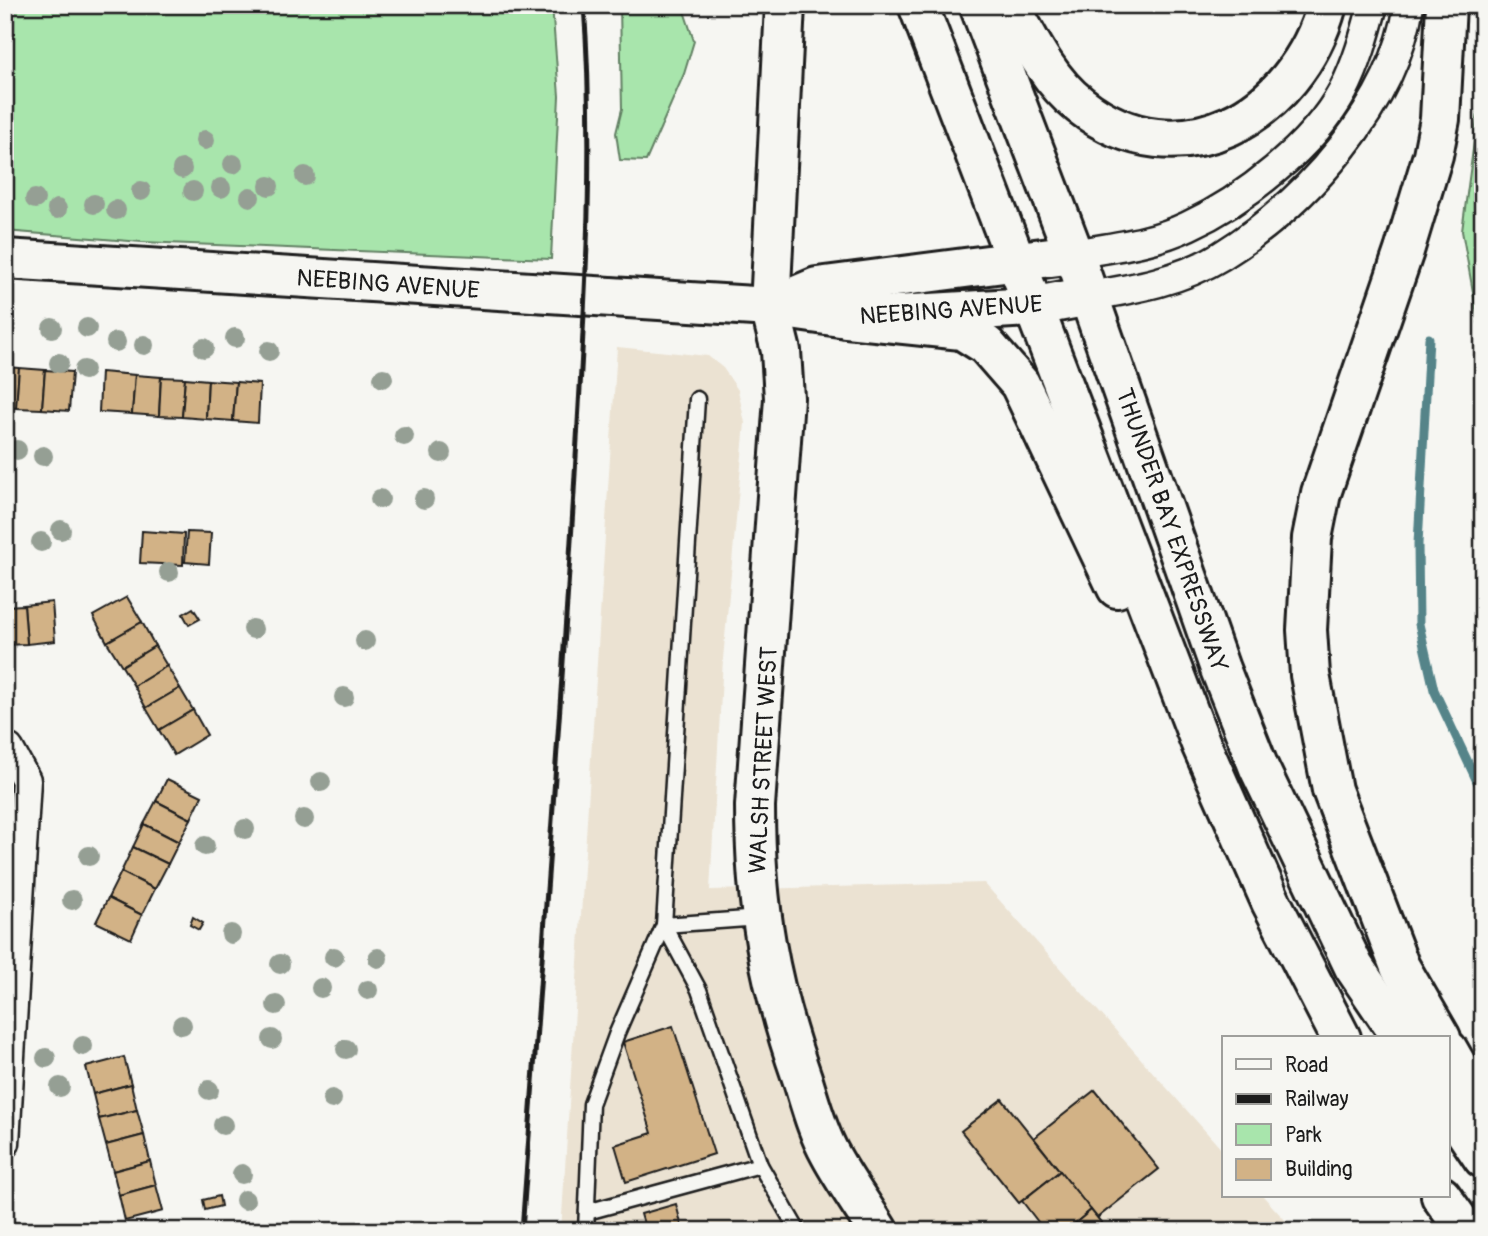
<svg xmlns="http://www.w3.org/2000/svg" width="1488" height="1236" font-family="Pangolin,sans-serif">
<rect width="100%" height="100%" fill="#f6f6f2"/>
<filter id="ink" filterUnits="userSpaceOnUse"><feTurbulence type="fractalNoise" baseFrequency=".0143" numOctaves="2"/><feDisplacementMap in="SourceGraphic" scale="14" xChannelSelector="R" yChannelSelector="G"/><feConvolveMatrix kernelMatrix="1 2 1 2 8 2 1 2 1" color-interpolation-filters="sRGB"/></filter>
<g filter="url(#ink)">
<polygon fill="#ebe2d2" points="617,347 708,356 723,368 738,390 745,423 723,659 710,890 984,883 1224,1152 1224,1196 1263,1196 1295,1231 561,1231"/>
<g fill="#a8e5ac" stroke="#628064" stroke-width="2">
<polygon points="5,5 552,5 559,96 551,259 142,242 5,231"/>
<polygon points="620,5 682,5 694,41 684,74 646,161 620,160 616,133 622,109"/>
<polygon points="1483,75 1483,347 1462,231"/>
<polygon points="5,1224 93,1231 5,1231"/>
</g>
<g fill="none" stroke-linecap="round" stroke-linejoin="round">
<polyline stroke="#548489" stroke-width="9" points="1429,338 1418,544 1419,624 1434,690 1483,794"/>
</g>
<g fill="#d2b286" stroke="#1c1c1c" stroke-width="2">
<polygon points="5,367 19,368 16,408 5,407"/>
<polygon points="19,368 45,370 42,409 16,408"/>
<polygon points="45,370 72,372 69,411 42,409"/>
<polygon points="101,372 135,375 132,414 99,412"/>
<polygon points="135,375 161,377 159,416 132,414"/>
<polygon points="161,377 185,378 182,417 159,416"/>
<polygon points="185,378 208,380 206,419 182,417"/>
<polygon points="208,380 236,382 233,421 206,419"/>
<polygon points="236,382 260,384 258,423 233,421"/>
<polygon points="142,531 184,534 183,565 140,563"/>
<polygon points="187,532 211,533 209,564 185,562"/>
<polygon points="127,597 142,622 107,642 93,616"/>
<polygon points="52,602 55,641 27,644 24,605"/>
<polygon points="24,605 27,644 5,645 5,606"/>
<polygon points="193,608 200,619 189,625 183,614"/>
<polygon points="142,622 155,646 122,666 107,642"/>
<polygon points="155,646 167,666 134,686 122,666"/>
<polygon points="167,666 180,688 146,708 134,686"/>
<polygon points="180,688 193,710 159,730 146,708"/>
<polygon points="193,710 207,735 174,755 159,730"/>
<polygon points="167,779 202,796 191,819 156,801"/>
<polygon points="156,801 191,819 179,842 144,824"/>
<polygon points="144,824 179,842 168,864 133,847"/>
<polygon points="133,847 168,864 155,889 121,872"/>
<polygon points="121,872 155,889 142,915 108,898"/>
<polygon points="108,898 142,915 131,939 96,922"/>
<polygon points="193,917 203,923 199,930 190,925"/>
<polygon points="673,1026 714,1154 626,1182 615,1145 652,1133 623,1042"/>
<polygon points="124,1057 131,1084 93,1094 86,1067"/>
<polygon points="131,1084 137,1110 99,1119 93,1094"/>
<polygon points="1095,1090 1159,1169 1097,1218 1034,1138"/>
<polygon points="1002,1099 1060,1171 1019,1203 961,1131"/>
<polygon points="137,1110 144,1135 106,1145 99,1119"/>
<polygon points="144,1135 150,1161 113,1171 106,1145"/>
<polygon points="150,1161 156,1185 119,1195 113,1171"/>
<polygon points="1060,1171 1091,1210 1066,1231 1045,1231 1022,1201"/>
<polygon points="156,1185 163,1211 125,1221 119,1195"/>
<polygon points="219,1196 221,1206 205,1210 203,1200"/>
<polygon points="676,1204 683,1231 646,1231 641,1214"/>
<polygon points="1091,1210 1108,1231 1066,1231"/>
</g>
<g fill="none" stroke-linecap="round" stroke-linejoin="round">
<defs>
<g id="lane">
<polyline points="760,918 664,925 699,990 760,1165 798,1231"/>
<polyline points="587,1212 760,1165"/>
<polyline points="586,1231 591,1104 617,1033 664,925 697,399"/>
</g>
<g id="street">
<path d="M 1074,254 C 1112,247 1153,243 1188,226 C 1244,200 1313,146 1343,91 C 1357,64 1365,35 1373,5"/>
<path d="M 1089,296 C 1134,289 1182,280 1221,256 C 1305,204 1394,106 1409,5"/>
<polyline points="5,749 9,749 26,780 5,1143"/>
</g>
<g id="secondary">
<polyline points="5,259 770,307 847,318 1031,307 1089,296"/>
<path d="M 770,307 L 781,351 L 784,398 L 755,806 C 755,906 769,984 802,1078 C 810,1103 817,1131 830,1154 C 844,1180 862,1205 878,1231"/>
<polyline points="770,307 817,287 1074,254"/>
</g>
<g id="highway">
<polyline points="918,5 1201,744 1271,902 1341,1038"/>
<polyline points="979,5 1074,254 1220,669 1259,768 1354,967 1402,1038"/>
<path d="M 1010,5 C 1029,40 1048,80 1080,105 C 1179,183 1297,116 1327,5"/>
<polyline points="770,307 785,5"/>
<polyline points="847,318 962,330 986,345 1020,384 1117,588"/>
<polyline points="1441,1038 1400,967 1332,790 1310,675 1307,630 1312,538 1321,493 1404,251 1433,155 1440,119 1446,5"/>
<polyline points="1448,1050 1483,1111"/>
<polyline points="1448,1106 1483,1158"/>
<polyline points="1441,1196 1466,1231"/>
</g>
</defs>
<use href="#lane" stroke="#1c1c1c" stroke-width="19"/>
<use href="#street" stroke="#1c1c1c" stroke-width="33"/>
<use href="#secondary" stroke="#1c1c1c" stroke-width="44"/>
<use href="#highway" stroke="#1c1c1c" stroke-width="44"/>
<use href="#lane" stroke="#f6f6f2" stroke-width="14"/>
<use href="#street" stroke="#f6f6f2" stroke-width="28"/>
<use href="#secondary" stroke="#f6f6f2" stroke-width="38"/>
<use href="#highway" stroke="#f6f6f2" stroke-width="38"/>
<path stroke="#1c1c1c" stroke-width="5" d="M 522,1231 C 540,985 559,739 574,492 C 583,330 596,167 584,5"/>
</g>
<g fill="#959f94">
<circle cx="205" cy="140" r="10"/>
<circle cx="233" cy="164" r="10"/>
<circle cx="182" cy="169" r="10"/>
<circle cx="305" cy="176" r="10"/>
<circle cx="269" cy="186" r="10"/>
<circle cx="221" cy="188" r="10"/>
<circle cx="141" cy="191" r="10"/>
<circle cx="193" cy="191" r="10"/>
<circle cx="250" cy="197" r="10"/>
<circle cx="35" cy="199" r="10"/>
<circle cx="94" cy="204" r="10"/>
<circle cx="57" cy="209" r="10"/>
<circle cx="116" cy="210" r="10"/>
<circle cx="52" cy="328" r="10"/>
<circle cx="87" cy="328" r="10"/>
<circle cx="235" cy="338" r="10"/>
<circle cx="116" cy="342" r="10"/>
<circle cx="144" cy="345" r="10"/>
<circle cx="204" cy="348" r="10"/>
<circle cx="269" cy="351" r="10"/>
<circle cx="59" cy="363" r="10"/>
<circle cx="84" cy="370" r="10"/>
<circle cx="383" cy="378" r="10"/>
<circle cx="404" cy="436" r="10"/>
<circle cx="17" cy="450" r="10"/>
<circle cx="441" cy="453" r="10"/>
<circle cx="43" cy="456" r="10"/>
<circle cx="380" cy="499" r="10"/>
<circle cx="424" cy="499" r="10"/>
<circle cx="61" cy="530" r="10"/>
<circle cx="41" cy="542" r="10"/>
<circle cx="169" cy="572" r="10"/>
<circle cx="253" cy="629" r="10"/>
<circle cx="365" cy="641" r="10"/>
<circle cx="344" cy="697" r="10"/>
<circle cx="321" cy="782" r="10"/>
<circle cx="304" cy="819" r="10"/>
<circle cx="245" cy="829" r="10"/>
<circle cx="205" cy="846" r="10"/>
<circle cx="89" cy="856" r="10"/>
<circle cx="72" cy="900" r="10"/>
<circle cx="231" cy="934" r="10"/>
<circle cx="334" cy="957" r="10"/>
<circle cx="378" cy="958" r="10"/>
<circle cx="280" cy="964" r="10"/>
<circle cx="321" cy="988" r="10"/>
<circle cx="368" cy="990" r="10"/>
<circle cx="276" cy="1005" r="10"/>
<circle cx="182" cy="1025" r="10"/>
<circle cx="272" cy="1039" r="10"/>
<circle cx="83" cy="1046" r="10"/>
<circle cx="346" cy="1049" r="10"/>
<circle cx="46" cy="1058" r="10"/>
<circle cx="60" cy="1087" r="10"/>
<circle cx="209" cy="1090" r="10"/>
<circle cx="332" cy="1099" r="10"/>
<circle cx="223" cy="1125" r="10"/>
<circle cx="242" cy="1174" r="10"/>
<circle cx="245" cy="1200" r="10"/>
</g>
</g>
<g text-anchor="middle" stroke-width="6" stroke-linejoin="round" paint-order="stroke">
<g font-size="24" fill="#1c1c1c" stroke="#f6f6f2">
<text transform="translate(388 284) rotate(4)" y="8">NEEBING AVENUE</text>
<text transform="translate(951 310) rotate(-4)" y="8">NEEBING AVENUE</text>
<text transform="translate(1172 530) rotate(71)" y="8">THUNDER BAY EXPRESSWAY</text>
<text transform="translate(763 760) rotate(-87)" y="8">WALSH STREET WEST</text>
</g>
</g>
<rect width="1488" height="1236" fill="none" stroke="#f6f6f2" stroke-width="28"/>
<rect x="14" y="14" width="1460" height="1208" fill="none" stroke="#1c1c1c" stroke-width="2.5" filter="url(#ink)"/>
<rect x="1222" y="1036" width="228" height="161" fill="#f6f6f2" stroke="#9f9f9c" stroke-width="2"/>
<rect x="1236" y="1059" width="35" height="10" fill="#f6f6f2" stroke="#9f9f9c" stroke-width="2"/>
<text x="1285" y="1072" font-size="21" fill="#1c1c1c">Road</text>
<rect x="1236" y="1094" width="35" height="10" fill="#1c1c1c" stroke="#9f9f9c" stroke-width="2"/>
<text x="1285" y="1106" font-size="21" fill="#1c1c1c">Railway</text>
<rect x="1236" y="1124" width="35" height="21" fill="#a8e5ac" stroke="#9f9f9c" stroke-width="2"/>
<text x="1285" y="1142" font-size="21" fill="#1c1c1c">Park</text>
<rect x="1236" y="1159" width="35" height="21" fill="#d2b286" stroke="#9f9f9c" stroke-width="2"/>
<text x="1285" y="1176" font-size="21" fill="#1c1c1c">Building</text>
</svg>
